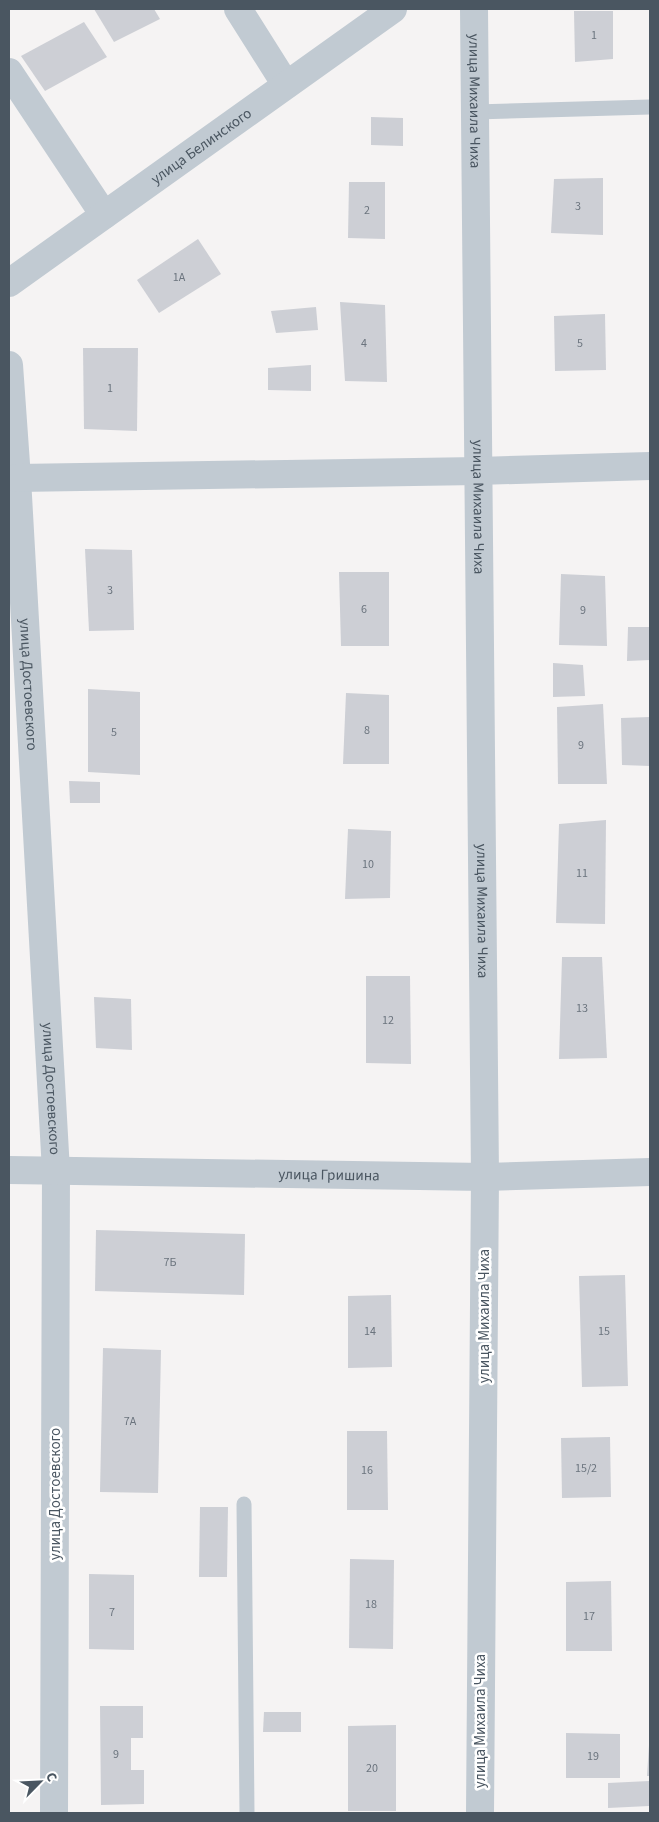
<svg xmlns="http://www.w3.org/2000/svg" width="659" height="1822" font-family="'Source Sans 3',sans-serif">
<rect width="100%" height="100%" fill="#f5f3f3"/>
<g fill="#cdcfd5">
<polygon points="94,9 154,9 160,19 114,42"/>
<polygon points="574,11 613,11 613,59 575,62"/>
<polygon points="84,22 107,57 45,91 21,56"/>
<polygon points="371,117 403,118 403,146 371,145"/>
<polygon points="603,178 603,235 551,233 554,179"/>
<polygon points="349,182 385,182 385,239 348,238"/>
<polygon points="198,239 221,274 159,313 137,280"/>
<polygon points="340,302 385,305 387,382 345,381"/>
<polygon points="316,307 318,330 276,333 271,311"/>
<polygon points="605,314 606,370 555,371 554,316"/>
<polygon points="83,348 138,348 137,431 84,429"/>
<polygon points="311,365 311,391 268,390 268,368"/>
<polygon points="85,549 132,550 134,630 89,631"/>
<polygon points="339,572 389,572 389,646 341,646"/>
<polygon points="561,574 605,576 607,646 559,645"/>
<polygon points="628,627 650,627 650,660 627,661"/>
<polygon points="553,663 583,665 585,696 553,697"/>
<polygon points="88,689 140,692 140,775 88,772"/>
<polygon points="346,693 389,695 389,764 343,764"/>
<polygon points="603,704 607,784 558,784 557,707"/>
<polygon points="650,717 650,766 622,765 621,718"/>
<polygon points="69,781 100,782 100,803 70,803"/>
<polygon points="606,820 605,924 556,923 559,824"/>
<polygon points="348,829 391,831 390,898 345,899"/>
<polygon points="562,957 602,957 607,1058 559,1059"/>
<polygon points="366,976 410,976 411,1064 366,1063"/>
<polygon points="94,997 131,999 132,1050 96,1048"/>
<polygon points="96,1230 245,1234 244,1295 95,1291"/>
<polygon points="625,1275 628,1386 582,1387 579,1276"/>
<polygon points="391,1295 392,1367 348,1368 348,1296"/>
<polygon points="103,1348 161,1350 158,1493 100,1492"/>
<polygon points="347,1431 387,1431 388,1510 347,1510"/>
<polygon points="610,1437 611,1497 562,1498 561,1438"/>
<polygon points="200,1507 228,1507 227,1577 199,1577"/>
<polygon points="350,1559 394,1560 393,1649 349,1648"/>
<polygon points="89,1574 134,1575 134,1650 89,1649"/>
<polygon points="611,1581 612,1651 566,1651 566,1582"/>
<polygon points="100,1706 143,1706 143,1738 131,1738 131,1770 144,1770 144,1804 101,1805"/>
<polygon points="264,1712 301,1712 301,1732 263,1732"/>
<polygon points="396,1725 396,1811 348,1811 348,1726"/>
<polygon points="566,1733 620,1734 620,1778 566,1778"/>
<polygon points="649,1745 650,1745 650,1776 647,1776"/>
<polygon points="649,1781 649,1806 608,1808 608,1783"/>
</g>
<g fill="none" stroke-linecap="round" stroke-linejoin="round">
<g stroke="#c1cad2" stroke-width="15">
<polyline points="475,112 650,107"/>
<polyline points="244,1504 247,1813"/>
</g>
<g stroke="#c1cad2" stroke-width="28">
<polyline points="238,9 286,85"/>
<path id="s1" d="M 474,9 L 485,1177 L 480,1813"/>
<polyline points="9,72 104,215"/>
<path id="s2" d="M 9,283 L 393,9"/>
<path id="s3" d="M 9,365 L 17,478 L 56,1171 L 54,1813"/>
<polyline points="17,478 478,471 650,466"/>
</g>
<path stroke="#c1cad2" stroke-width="28" id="s4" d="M 9,1170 L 485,1177 L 650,1172"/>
</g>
<g text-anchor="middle" stroke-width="5" stroke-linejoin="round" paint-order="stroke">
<g font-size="12" fill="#6b747e">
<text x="594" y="39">1</text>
<text x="578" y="210">3</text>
<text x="367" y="214">2</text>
<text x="179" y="281">1А</text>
<text x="364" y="347">4</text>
<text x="580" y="347">5</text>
<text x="110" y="392">1</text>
<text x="110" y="594">3</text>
<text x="364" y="613">6</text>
<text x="583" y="614">9</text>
<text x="367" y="734">8</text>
<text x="114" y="736">5</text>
<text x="581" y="749">9</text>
<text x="368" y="868">10</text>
<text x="582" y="877">11</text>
<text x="582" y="1012">13</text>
<text x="388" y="1024">12</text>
<text x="170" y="1266">7Б</text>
<text x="370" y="1335">14</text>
<text x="604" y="1335">15</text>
<text x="130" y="1425">7А</text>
<text x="586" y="1472">15/2</text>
<text x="367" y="1474">16</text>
<text x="371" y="1608">18</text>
<text x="112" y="1616">7</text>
<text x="589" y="1620">17</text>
<text x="116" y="1758">9</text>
<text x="593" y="1760">19</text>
<text x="372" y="1772">20</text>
</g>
<g font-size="15" fill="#4a5661" stroke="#fff">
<text dy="5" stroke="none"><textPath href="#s1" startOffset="92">улица Михаила Чиха</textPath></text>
<text dy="5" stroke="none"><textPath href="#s2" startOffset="236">улица Белинского</textPath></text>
<text dy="5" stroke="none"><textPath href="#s1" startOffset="498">улица Михаила Чиха</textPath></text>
<text dy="5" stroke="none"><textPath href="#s3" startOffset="320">улица Достоевского</textPath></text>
<text dy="5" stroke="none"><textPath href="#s1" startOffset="902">улица Михаила Чиха</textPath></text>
<text dy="5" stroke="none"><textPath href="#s3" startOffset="725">улица Достоевского</textPath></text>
<text dy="5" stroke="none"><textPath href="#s4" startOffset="320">улица Гришина</textPath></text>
<text transform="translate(484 1316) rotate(-90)" y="5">улица Михаила Чиха</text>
<text transform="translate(55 1494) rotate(-90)" y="5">улица Достоевского</text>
<text transform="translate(480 1721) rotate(-90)" y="5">улица Михаила Чиха</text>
</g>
</g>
<rect width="659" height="1822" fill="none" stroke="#4a5661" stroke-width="20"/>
<g transform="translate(40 1782) rotate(66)" stroke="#ffffff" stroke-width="4" paint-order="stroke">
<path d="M0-4L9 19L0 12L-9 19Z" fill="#4a5661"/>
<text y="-8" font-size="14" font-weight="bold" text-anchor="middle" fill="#4a5661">С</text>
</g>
</svg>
